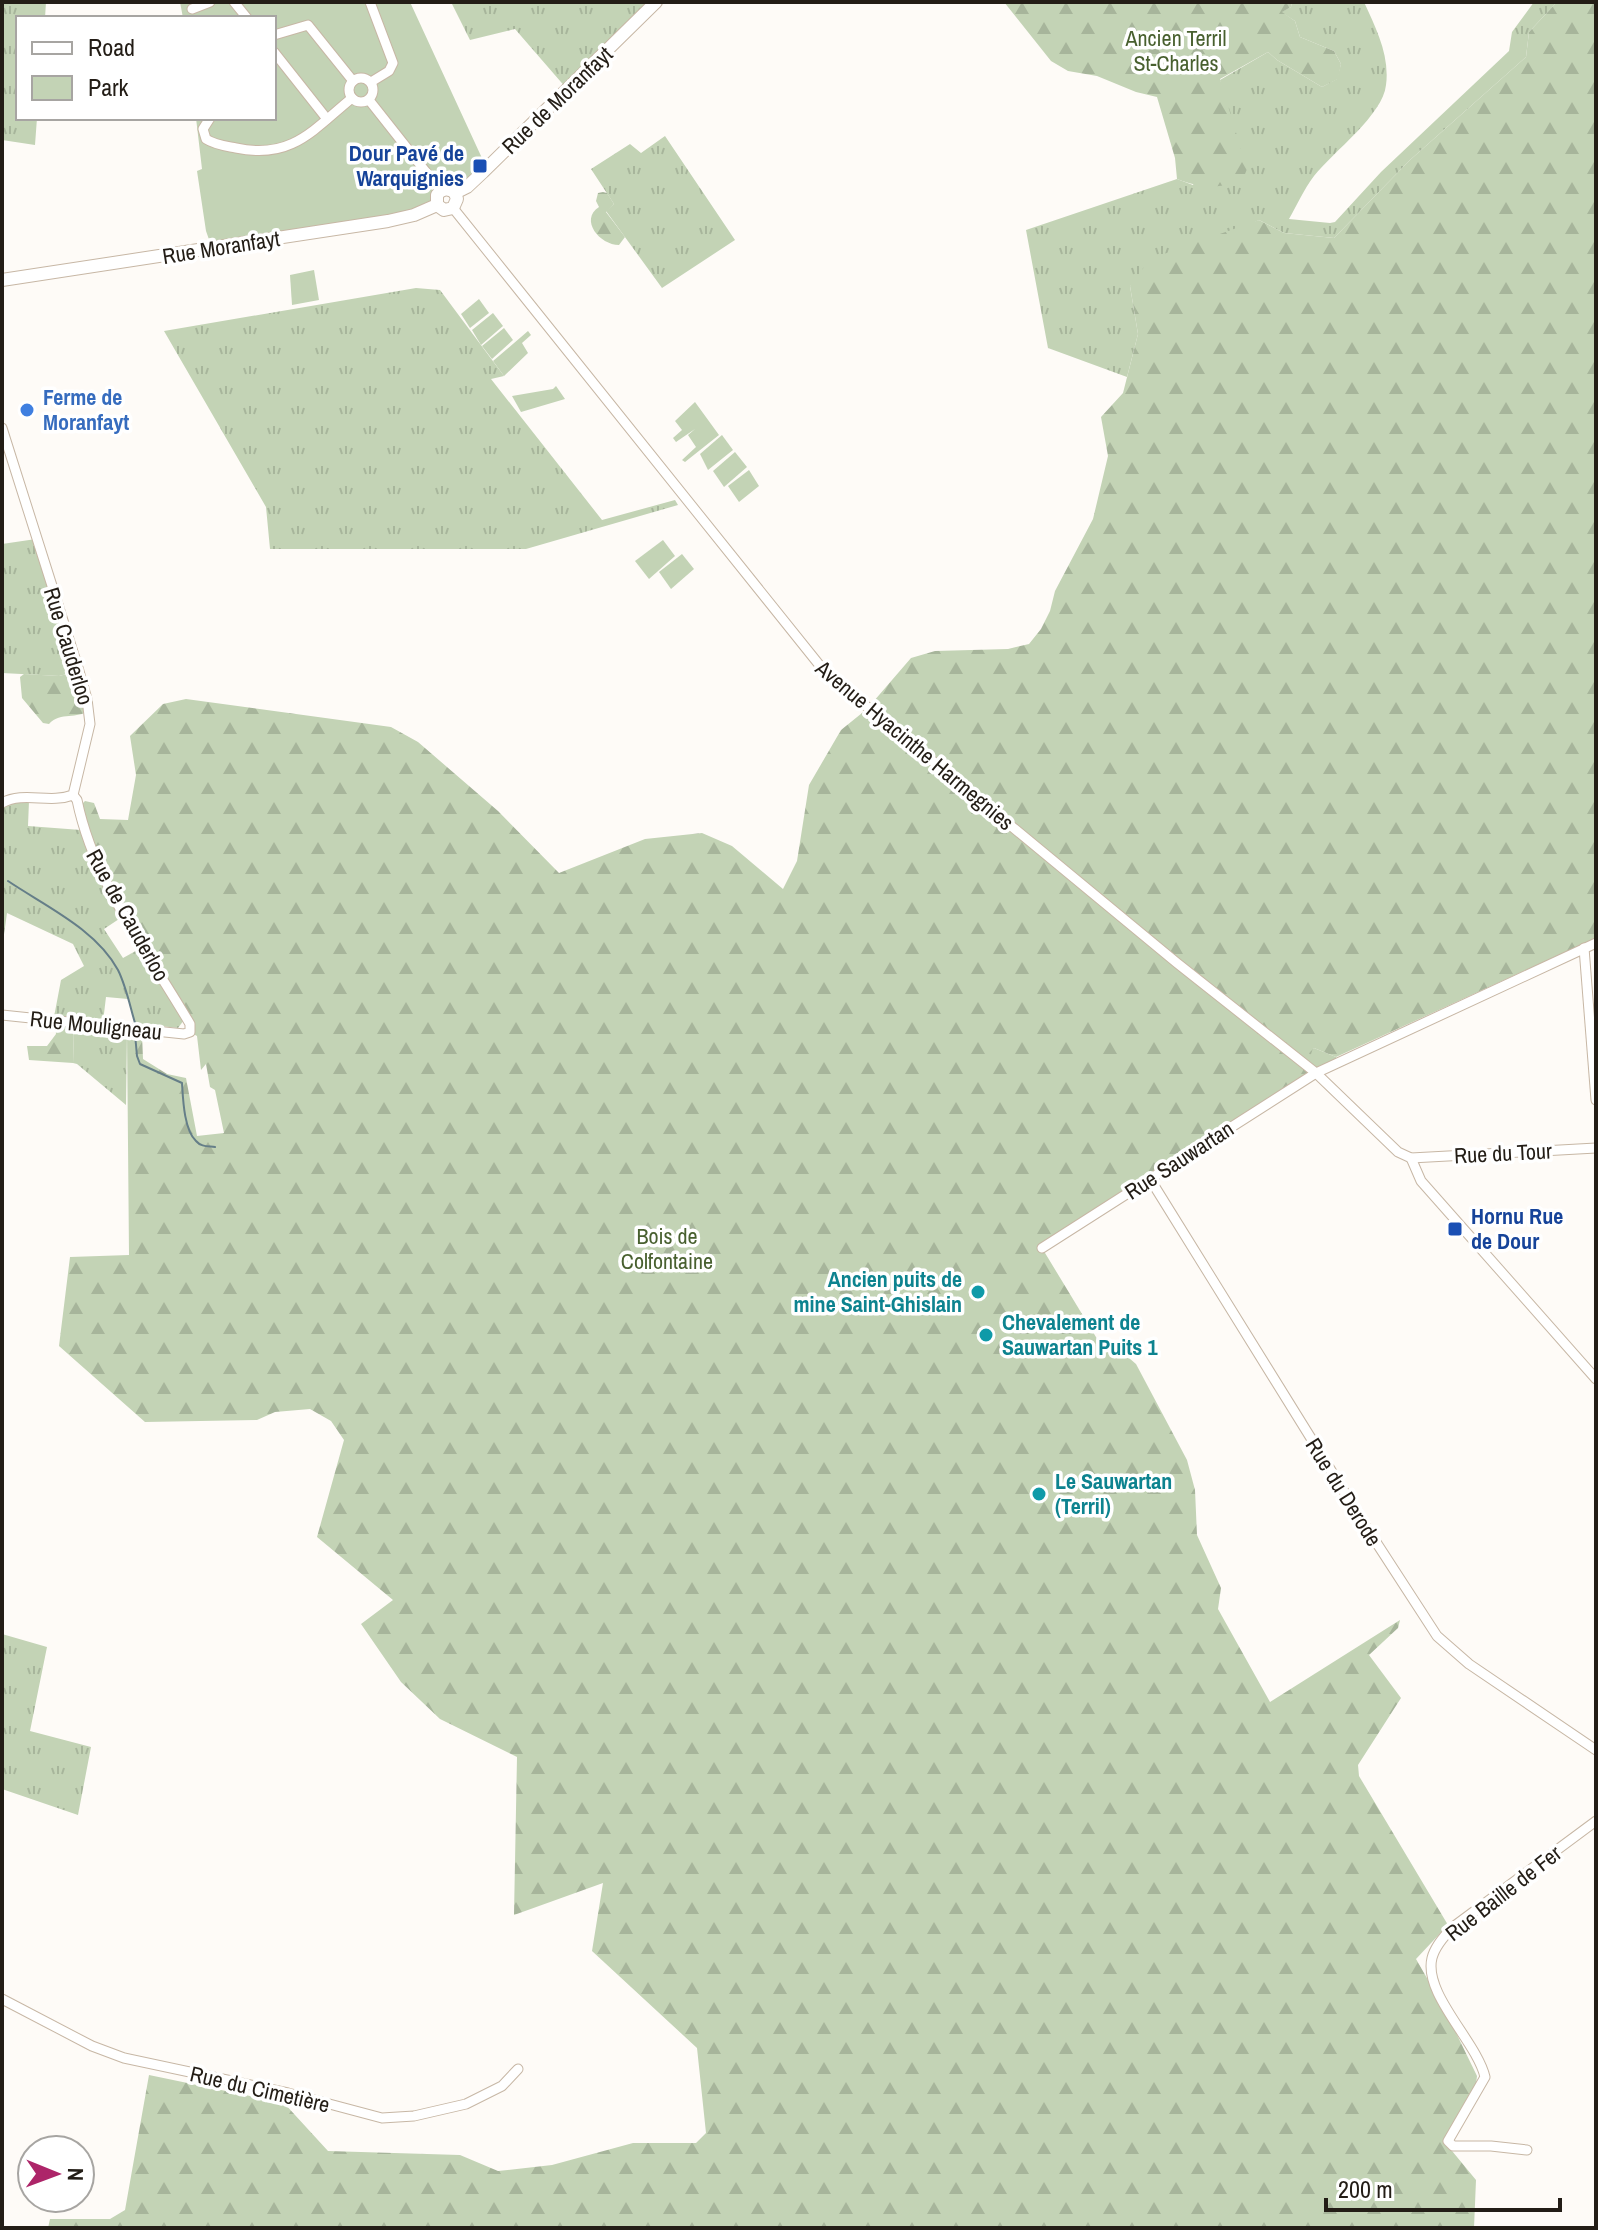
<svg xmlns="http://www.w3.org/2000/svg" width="1598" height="2230" font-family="'Archivo Narrow',sans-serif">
<defs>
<pattern id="grass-tufts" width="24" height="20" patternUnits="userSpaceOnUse" patternTransform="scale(2)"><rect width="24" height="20" fill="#c3d3b5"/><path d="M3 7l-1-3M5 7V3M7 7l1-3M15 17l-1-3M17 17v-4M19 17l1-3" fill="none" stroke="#a7b59b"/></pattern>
<pattern id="forest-firs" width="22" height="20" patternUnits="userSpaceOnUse" patternTransform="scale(2)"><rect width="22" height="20" fill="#c3d3b5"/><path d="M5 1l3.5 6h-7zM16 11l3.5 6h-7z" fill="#a7b59b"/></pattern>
</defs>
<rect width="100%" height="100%" fill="#fefbf7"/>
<g fill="url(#grass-tufts)">
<polygon points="2,2 46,2 45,18 18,18 18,118 37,118 35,145 2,140"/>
<polygon points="451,2 656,2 567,89 515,29 470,40"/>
<path d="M 1292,2 L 1364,2 C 1376,28 1390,56 1386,85 C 1383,115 1334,151 1314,176 C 1304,189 1297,205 1289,219 L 1330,223 L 1335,222 L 1381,172 L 1509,51 L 1512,32 L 1534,2 L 1557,2 L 1529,32 L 1526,57 L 1410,160 L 1334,238 L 1284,233 L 1259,220 L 1130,286 L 1138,334 L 1127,377 L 1048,348 L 1026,230 L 1177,179 L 1193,185 L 1224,98 L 1220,80 L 1268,52 L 1277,60 L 1322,87 L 1337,79 L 1341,64 L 1334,51 L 1300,37 L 1295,21 L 1281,12 L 1291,7 Z"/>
<polygon points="665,136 735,240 662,288 606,211 614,204 591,169 630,144 641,153"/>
<polygon points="416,288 440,290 504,376 491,379 602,520 675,500 678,505 526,549 270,549 266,507 164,331"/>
<polygon points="36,539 79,671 59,676 2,673 2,544"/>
<polygon points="29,801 28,826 81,830 122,917 104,929 123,958 141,948 184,1020 178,1028 135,1023 128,999 106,997 103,1022 54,1017 61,980 84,966 73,944 7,913 2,949 2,808 16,802"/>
<polygon points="74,1027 127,1032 126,1105 77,1064 73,1063"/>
<polygon points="1314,1048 1336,1057 1337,1061 1316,1073 1296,1057"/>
<polygon points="2,1634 47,1647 30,1731 91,1747 78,1815 2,1789"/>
</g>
<g fill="url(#forest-firs)">
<path d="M 1004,2 L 1292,2 L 1291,7 L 1282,12 L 1295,21 L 1300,37 L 1334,51 L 1341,64 L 1338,79 L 1322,87 L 1277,60 L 1268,52 L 1220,79 L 1247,169 L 1243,179 C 1219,190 1201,188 1177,179 L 1175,158 L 1157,97 L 1136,92 L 1097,76 L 1068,71 L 1051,61 Z"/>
<polygon points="1557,2 1596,2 1596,938 1336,1057 1314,1048 1307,1055 1297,1057 1316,1073 1042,1248 1099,1342 1114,1345 1136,1364 1187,1460 1195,1490 1197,1535 1221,1588 1218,1609 1270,1702 1400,1620 1398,1628 1369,1655 1401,1698 1358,1765 1359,1776 1448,1925 1416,1959 1443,2006 1477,2076 1475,2093 1443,2140 1476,2180 1474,2228 48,2228 50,2219 110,2219 125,2210 149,2075 284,2103 328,2151 460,2155 498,2171 552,2165 633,2143 696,2143 706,2133 697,2048 592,1951 603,1883 514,1915 517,1757 440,1719 401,1682 361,1624 393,1600 317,1537 344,1440 331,1421 310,1409 275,1412 257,1420 145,1422 59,1346 70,1257 129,1255 127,1032 142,1034 143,1059 167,1074 186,1078 197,1136 224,1133 215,1090 210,1087 206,1064 201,1070 197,1036 190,1032 106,884 81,805 85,801 94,803 100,819 128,820 136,775 130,736 163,704 186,699 391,727 418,742 498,811 559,873 645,839 702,833 732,846 783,889 797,861 809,785 841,730 867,709 911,658 935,651 1008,649 1029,644 1041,629 1050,611 1055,591 1093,519 1108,456 1101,417 1123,393 1138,334 1130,286 1150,259 1259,220 1284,233 1334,238 1410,160 1526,57 1529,32"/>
<path d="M 603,192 L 607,193 L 614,204 L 606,212 L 625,237 L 619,245 C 600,245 579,220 599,207 L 596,201 L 598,193 Z"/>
<path d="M 79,671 L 89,710 C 77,720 61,711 49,724 L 43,723 L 22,698 L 20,677 L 24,674 L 59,676 Z"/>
<polygon points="55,1025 74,1027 73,1063 29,1060 27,1046 47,1046 56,1034"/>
</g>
<g fill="#c3d3b5">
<polygon points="180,2 410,2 487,169 467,187 447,187 439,180 432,185 432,202 422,210 212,248 206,231 197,171 202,169 196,118 274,118 274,18 183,18"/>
<polygon points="314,270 319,300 292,305 290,275"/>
<polygon points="479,299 489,313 470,328 461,314"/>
<polygon points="493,313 503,326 481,345 472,330"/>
<polygon points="504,328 513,340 492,359 482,346"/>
<polygon points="528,331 531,335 522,343 528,353 504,376 493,361"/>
<polygon points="556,386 565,399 521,412 512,396 553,389"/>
<polygon points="695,402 719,435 685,462 682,460 696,447 688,435 695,429 676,442 673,438 682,430 675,421"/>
<polygon points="722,435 733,450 708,470 700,454"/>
<polygon points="735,452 747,467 724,487 713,471"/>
<polygon points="749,470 759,486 739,502 728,486"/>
<polygon points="663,540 675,556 649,579 635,561"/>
<polygon points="682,554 694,569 671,589 659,572"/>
</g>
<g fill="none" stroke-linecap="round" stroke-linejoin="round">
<g stroke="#657e88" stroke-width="2">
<path d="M 8,881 C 45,906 96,929 118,970 C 126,986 130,1006 135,1023"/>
<path d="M 135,1034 L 137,1056 L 140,1064 L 182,1083 C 183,1099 184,1130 196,1141 C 201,1147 208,1146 215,1147"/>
</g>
<defs>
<g id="minor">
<polyline points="234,2 247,18"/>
<polyline points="370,2 393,63 389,71 371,82"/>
<polyline points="192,9 210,2"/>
<polyline points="274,35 308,25 353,81"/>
<polyline points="274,52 327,119"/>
<circle cx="361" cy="90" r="12"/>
<polyline points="369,100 441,191"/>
<path d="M 210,118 L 203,129 L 206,139 C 215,145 226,146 236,148 C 291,160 313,130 352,98"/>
<polyline points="453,208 825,672 1177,963 1316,1073 1398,1152 1411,1158 1596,1148"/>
<path d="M 2,428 L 79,671 L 87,699 L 90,724 L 73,795 C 49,804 24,791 2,803"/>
<polyline points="1584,948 1596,1100"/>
<path d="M 2,1015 L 184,1034 L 190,1032 L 190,1024 C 148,952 94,883 77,800 L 73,795"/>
<polyline points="1411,1158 1421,1181 1596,1379"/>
<polyline points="1150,1179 1363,1522 1437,1636 1469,1664 1596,1750"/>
<polyline points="1042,1248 1316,1073 1596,943"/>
<polyline points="2,1999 92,2046 124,2058 288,2093 382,2118 414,2116 466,2104 502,2086 518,2069"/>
<path d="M 1527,2150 L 1491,2146 L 1453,2146 L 1448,2141 L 1485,2077 C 1477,2042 1423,1994 1432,1958 C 1435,1946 1444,1936 1453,1927 L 1596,1821"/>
</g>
<g id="major">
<polyline points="455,193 467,187 483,172 656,2"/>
<polyline points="437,205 444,210 453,208 457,199 455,193"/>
<path d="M 437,205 L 437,195 C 442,188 449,188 455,193"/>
<polyline points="2,280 388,221 414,215 437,205"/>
</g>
</defs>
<use href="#minor" stroke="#c7b7a5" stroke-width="11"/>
<use href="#major" stroke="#c7b7a5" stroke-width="14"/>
<use href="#minor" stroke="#fff" stroke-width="9"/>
<use href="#major" stroke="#fff" stroke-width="12"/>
</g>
<g fill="#1a4fb4" stroke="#fff" stroke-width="3">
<rect x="472" y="158" width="16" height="16" rx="4"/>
<rect x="1447" y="1221" width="16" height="16" rx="4"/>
</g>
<circle fill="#3f7fe0" stroke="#fff" stroke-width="3" cx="27" cy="410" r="8"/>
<g fill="#0f9aa8" stroke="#fff" stroke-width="3">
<circle cx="978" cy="1292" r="8"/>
<circle cx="986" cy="1335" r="8"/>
<circle cx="1039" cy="1494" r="8"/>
</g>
<g text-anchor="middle" stroke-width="7" stroke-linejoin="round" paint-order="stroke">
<g font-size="22" fill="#48602f" stroke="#fff">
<text x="1176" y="46">Ancien Terril<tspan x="1176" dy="25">St-Charles</tspan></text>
<text x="667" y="1244">Bois de<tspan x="667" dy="25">Colfontaine</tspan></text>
</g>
<g font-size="22" fill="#231d16" stroke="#fff">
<text transform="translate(557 100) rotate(-44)" y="8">Rue de Moranfayt</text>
<text transform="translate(221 247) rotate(-9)" y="8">Rue Moranfayt</text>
<text transform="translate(69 646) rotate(73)" y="8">Rue Cauderloo</text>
<text transform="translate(915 745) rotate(40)" y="8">Avenue Hyacinthe Harmegnies</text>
<text transform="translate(128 915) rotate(61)" y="8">Rue de Cauderloo</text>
<text transform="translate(96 1025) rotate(6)" y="8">Rue Mouligneau</text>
<text transform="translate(1503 1153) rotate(-3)" y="8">Rue du Tour</text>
<text transform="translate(1179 1160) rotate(-33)" y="8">Rue Sauwartan</text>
<text transform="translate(1344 1492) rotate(58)" y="8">Rue du Derode</text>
<text transform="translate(1503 1893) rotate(-38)" y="8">Rue Baille de Fer</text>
<text transform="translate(260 2089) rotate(13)" y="8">Rue du Cimetière</text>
</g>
<g font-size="22" font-weight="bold" fill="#164399" stroke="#fff" text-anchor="end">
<text x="464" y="161">Dour Pavé de<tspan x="464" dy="25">Warquignies</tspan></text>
<text x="1471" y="1224" text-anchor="start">Hornu Rue<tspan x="1471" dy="25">de Dour</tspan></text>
</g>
<g font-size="22" font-weight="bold" fill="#366cbe" stroke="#fff" text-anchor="start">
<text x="43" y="405">Ferme de<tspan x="43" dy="25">Moranfayt</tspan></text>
</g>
<g font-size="22" font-weight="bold" fill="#0d838f" stroke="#fff" text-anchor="start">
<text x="962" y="1287" text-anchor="end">Ancien puits de<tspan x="962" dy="25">mine Saint-Ghislain</tspan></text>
<text x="1002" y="1330">Chevalement de<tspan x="1002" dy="25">Sauwartan Puits 1</tspan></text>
<text x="1055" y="1489">Le Sauwartan<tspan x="1055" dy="25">(Terril)</tspan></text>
</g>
</g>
<rect width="1598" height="2230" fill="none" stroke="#231d16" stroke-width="8"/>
<rect x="16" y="16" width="260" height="104" fill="#ffffff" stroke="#a7a5a2" stroke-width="2"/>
<rect x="32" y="42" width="40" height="12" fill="#ffffff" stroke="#a7a5a2" stroke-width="2"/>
<text x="88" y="56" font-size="24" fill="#231d16">Road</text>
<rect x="32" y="76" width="40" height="24" fill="#c3d3b5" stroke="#a7a5a2" stroke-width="2"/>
<text x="88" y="96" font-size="24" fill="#231d16">Park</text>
<g transform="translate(56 2174) rotate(91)"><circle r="38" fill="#ffffff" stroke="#a7a5a2" stroke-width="2"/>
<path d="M0-6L14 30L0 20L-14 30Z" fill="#ad2569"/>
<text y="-12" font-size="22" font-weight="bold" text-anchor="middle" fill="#231d16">N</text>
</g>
<path d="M1326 2198v12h234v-12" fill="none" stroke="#231d16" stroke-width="4"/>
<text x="1338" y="2198" font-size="24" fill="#231d16" stroke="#ffffff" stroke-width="6" paint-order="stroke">200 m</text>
</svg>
